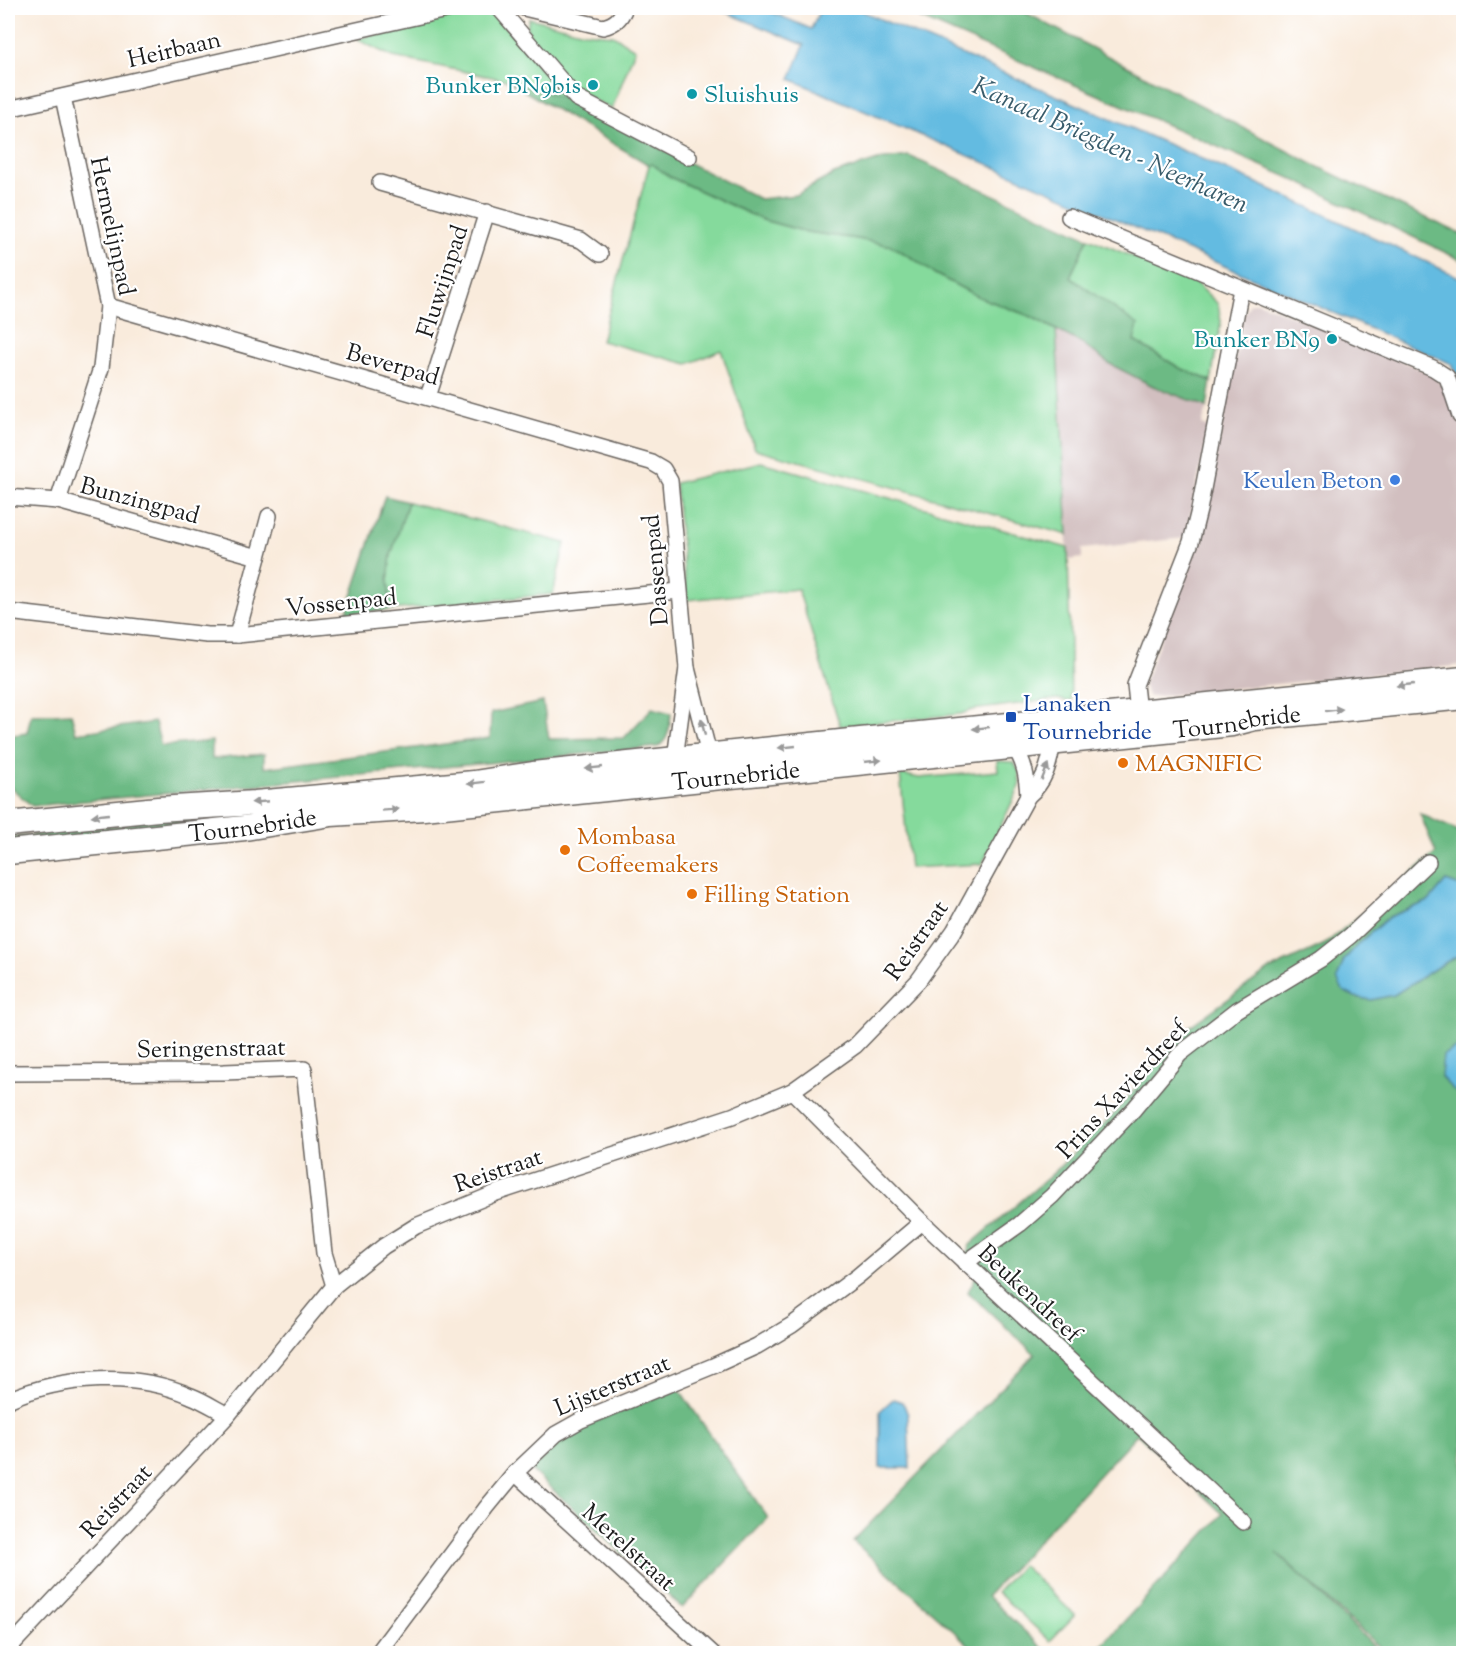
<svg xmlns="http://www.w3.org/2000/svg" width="1471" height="1661" font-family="'Sorts Mill Goudy',serif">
<rect width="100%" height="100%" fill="#fff"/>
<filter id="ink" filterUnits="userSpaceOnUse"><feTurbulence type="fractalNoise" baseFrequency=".0167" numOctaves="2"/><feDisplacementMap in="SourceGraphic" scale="12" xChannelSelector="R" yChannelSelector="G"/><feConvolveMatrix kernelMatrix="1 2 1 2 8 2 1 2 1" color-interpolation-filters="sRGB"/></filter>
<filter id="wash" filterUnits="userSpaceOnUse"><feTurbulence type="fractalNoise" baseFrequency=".008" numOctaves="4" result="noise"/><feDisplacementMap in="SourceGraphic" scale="24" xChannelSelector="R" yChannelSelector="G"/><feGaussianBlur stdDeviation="1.35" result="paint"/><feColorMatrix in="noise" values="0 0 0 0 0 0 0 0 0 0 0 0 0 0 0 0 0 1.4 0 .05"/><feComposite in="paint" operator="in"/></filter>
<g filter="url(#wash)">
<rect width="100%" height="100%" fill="#f9ebdc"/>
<g fill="#d2bfc0">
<polygon points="1258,302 1430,373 1443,385 1463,424 1463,665 1149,697 1143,685 1201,535 1244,315 1250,304"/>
<polygon points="1056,330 1083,344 1110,364 1152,386 1207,407 1202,425 1209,428 1185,538 1082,549 1082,558 1068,560"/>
</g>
<g fill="#85da9c" stroke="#507b5c" stroke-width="1.5">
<polygon points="489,11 501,21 567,99 506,80 393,57 356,39 471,12"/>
<polygon points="529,18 584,32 613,35 635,49 612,109 575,91 531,40 527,27"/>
<polygon points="652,163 670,177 763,220 807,232 858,239 892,246 914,259 935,274 979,297 1032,317 1056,330 1068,535 755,449 721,350 688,364 601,341 649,165"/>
<polygon points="1088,238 1196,283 1218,304 1221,322 1211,381 1180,368 1134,341 1070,277"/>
<polygon points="761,462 1068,548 1071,702 1057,699 972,710 961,714 840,726 798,589 687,600 675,483"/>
<polygon points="408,502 565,543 553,594 391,610 388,581 391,555"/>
<polygon points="997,761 1014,762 1019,772 1020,786 982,864 910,868 900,774 919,778 998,771"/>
<polygon points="256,810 256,819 8,846 8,838 125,825 169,813"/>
<polygon points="1022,1565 1075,1615 1050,1641 997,1592"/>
</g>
<g fill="#6cba84" stroke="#446b50" stroke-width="1.5">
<polygon points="902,8 1017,8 1314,165 1463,235 1463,261 1290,178 920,18"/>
<polygon points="506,80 567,99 583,109 760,199 796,195 834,174 878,160 909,156 1088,238 1070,277 1138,325 1134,341 1180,368 1211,381 1207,407 1153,386 1110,364 1083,344 1032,317 979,297 935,274 914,259 892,246 858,239 807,232 763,220 670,177 652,164 649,165"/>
<polygon points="385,496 408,502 391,555 388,581 391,610 346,614"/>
<path d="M 543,702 L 549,739 L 624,738 L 652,708 L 671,713 C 669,727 670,740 657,747 L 32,806 L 8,785 L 8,736 L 27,733 L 31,715 L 71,713 L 76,733 L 155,722 L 161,746 L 212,741 L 212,759 L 264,754 L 264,768 L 490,738 L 491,713 Z"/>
<polygon points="1420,814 1463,833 1463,887 1446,881 1429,901 1389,917 1360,942 1344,960 1338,979 1355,997 1371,1000 1394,995 1439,966 1463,953 1463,1044 1443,1055 1460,1096 1464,1100 1463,1653 1386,1653 1277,1553 1381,1653 1095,1653 1223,1514 1137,1434 987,1596 1048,1653 978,1653 853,1541 1035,1354 968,1292 977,1274 965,1263 970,1245 1050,1176 1112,1116 1186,1029 1269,970 1325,944 1436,853"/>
<polygon points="679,1389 768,1518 682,1608 530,1469 566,1436 591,1423"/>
</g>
<g fill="#64bbe1" stroke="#406c7e" stroke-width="1.5">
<polygon points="716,8 762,8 811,29 821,8 855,8 1257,183 1463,279 1463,392 1452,364 790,79 804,45"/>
<polygon points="1446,881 1463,887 1463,953 1439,966 1394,995 1371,1000 1355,997 1343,991 1337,979 1344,960 1360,942 1389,917 1429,901"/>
<polygon points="1463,1044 1463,1100 1441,1077 1443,1055"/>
<polygon points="893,1399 903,1402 908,1415 910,1468 880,1468 880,1411"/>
</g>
</g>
<g filter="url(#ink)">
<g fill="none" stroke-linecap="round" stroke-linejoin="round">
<defs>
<g id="street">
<polyline points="499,8 576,98 689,157"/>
<path d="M 524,8 L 603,27 C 615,24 620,19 625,8"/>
<polyline points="8,109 455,8"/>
<polyline points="380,183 581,240 600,254"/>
<polyline points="1069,217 1433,368 1447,377 1460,416 1464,417"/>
<polyline points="108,306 651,462 663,469 670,481 687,668 707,746 706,756 701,763"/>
<polyline points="428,397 487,212"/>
<polyline points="8,497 58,501 258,557"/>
<polyline points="58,501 101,368 108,306 63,97"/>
<polyline points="8,612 207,635 237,635 679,591"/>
<polyline points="237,635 269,516"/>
<polyline points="1143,716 1138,712 1135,685 1191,542 1199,510 1241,289"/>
<path d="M 1014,748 C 1025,761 1027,779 1028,796"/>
<polyline points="679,766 675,759 687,668"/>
<polyline points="8,1073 224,1072 304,1069 324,1253 334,1286"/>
<polyline points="792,1091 922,1222 1243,1522"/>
<polyline points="965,1263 1020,1224 1052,1196 1134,1109 1180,1054 1237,1010 1321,959 1350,936 1428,862"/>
<path d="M 8,1400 C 62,1376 135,1371 191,1396 C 204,1401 216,1409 228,1415"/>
<polyline points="515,1473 713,1654"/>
<path d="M 8,1649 L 228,1415 L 334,1286 L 384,1246 L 416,1226 L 496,1193 L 732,1116 L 792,1091 L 855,1046 L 918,981 L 954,931 L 1028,796 C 1045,782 1049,765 1053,743"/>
<polyline points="377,1654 487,1507 515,1473 556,1434 581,1420 713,1366 757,1346 792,1325 858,1276 922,1222"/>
</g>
<g id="primary">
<polyline points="8,824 158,809 255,803 474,783 533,774 811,745 1464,679"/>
<path id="s1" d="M 8,852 L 245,828 L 331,814 L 424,808 L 1232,724 L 1255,718 L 1464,697"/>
</g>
</defs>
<use href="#street" stroke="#69645f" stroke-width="18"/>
<use href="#primary" stroke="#69645f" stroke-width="27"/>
<use href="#street" stroke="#fff" stroke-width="15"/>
<use href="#primary" stroke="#fff" stroke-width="24"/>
</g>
<defs><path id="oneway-solid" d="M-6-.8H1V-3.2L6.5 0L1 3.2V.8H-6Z" transform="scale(1.5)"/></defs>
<g fill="#999">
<use href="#oneway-solid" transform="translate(1405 685) rotate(174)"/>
<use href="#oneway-solid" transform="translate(1334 710) rotate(-6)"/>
<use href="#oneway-solid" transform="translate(703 727) rotate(-103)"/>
<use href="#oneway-solid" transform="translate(981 728) rotate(174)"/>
<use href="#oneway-solid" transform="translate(787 747) rotate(174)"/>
<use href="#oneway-solid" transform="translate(873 761) rotate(-6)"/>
<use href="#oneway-solid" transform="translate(594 768) rotate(174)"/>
<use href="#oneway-solid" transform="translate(1045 772) rotate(-68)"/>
<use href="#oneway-solid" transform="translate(476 783) rotate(173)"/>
<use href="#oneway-solid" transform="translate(260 802) rotate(175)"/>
<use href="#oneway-solid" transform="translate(390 810) rotate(-4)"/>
<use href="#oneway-solid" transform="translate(100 815) rotate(174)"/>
</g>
</g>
<g fill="#0f9aa8" stroke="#fff" stroke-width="2">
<circle cx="593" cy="85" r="6"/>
<circle cx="692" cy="94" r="6"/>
<circle cx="1332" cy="339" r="6"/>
</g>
<circle fill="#3f7fe0" stroke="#fff" stroke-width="2" cx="1395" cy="480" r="6"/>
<rect fill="#1a4fb4" stroke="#fff" stroke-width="2" x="1005" y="711" width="12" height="12" rx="3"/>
<g fill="#e8710a" stroke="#fff" stroke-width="2">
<circle cx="1123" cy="763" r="6"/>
<circle cx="565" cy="850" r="6"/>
<circle cx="692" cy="894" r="6"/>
</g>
<g text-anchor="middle" stroke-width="4.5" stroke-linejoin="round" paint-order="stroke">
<g font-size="24" fill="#1c1c1c" stroke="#fff">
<text transform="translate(174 49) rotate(-13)" y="8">Heirbaan</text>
<text transform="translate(113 226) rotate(78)" y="8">Hermelijnpad</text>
<text transform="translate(442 281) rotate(-72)" y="8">Fluwijnpad</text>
<text transform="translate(393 364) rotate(16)" y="8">Beverpad</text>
<text transform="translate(140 500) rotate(15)" y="8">Bunzingpad</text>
<text transform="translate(655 570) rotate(-95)" y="8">Dassenpad</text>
<text transform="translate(341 602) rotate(-6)" y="8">Vossenpad</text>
<text dy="8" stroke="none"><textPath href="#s1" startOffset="1236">Tournebride</textPath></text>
<text dy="8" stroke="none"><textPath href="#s1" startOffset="732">Tournebride</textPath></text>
<text dy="8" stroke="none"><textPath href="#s1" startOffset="246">Tournebride</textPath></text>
<text transform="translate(916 940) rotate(-55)" y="8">Reistraat</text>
<text transform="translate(211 1048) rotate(-1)" y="8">Seringenstraat</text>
<text transform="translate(1122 1089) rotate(-47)" y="8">Prins Xavierdreef</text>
<text transform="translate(498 1170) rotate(-19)" y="8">Reistraat</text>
<text transform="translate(1030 1293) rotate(43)" y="8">Beukendreef</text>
<text transform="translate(612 1385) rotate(-23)" y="8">Lijsterstraat</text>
<text transform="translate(116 1501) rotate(-47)" y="8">Reistraat</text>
<text transform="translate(629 1547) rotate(42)" y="8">Merelstraat</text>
</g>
<g font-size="24" fill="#0d838f" stroke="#fff" text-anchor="end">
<text x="581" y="93">Bunker BN9bis</text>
<text x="704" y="102" text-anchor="start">Sluishuis</text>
<text x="1320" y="347">Bunker BN9</text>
</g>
<g font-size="24" fill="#366cbe" stroke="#fff" text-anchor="end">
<text x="1383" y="488">Keulen Beton</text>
</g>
<g font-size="24" fill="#164399" stroke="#fff" text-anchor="start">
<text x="1023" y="711">Lanaken<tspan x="1023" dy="28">Tournebride</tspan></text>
</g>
<g font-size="24" fill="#c56008" stroke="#fff" text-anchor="start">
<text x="1135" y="771">MAGNIFIC</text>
<text x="577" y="844">Mombasa<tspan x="577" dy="28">Coffeemakers</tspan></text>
<text x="704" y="902">Filling Station</text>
</g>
<g font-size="26" font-style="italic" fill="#395c6b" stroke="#fff">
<text transform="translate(1111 144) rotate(24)" y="9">Kanaal Briegden - Neerharen</text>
</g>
</g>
<rect width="1471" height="1661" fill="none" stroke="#fff" stroke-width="30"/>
</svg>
